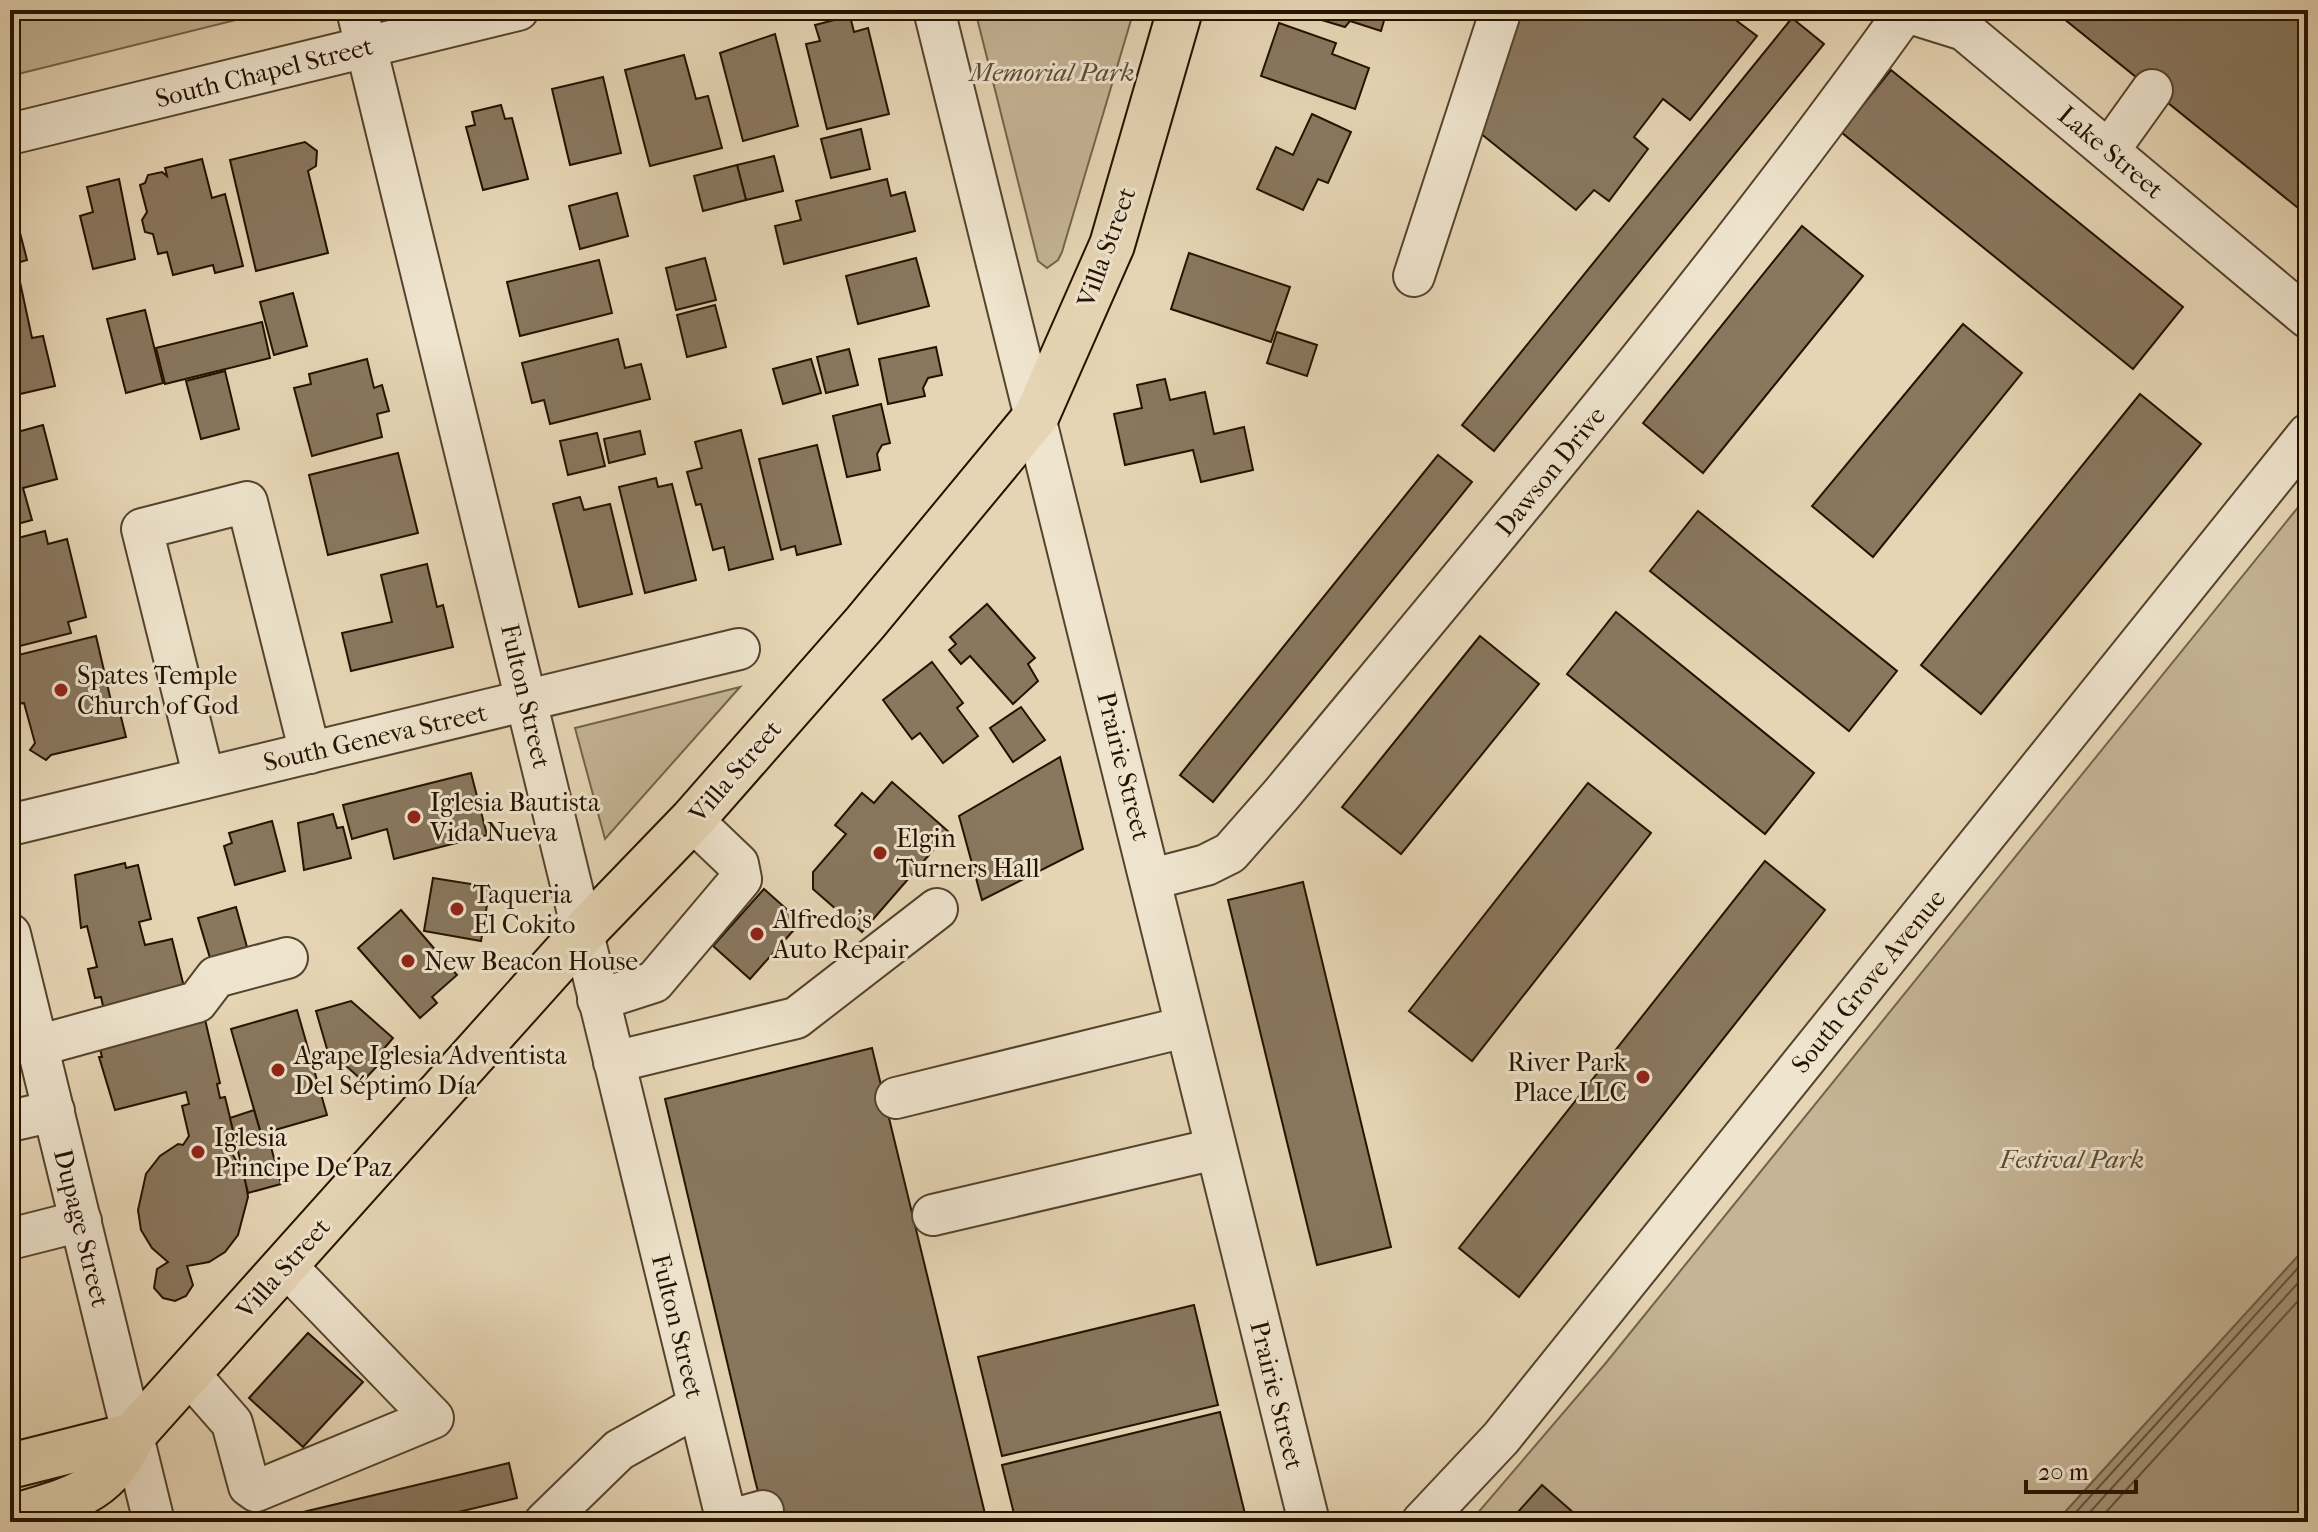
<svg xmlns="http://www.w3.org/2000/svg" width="2318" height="1532" font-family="'IM FELL French Canon',serif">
<rect width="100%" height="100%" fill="#e6d5b4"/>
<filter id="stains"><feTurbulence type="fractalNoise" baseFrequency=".0025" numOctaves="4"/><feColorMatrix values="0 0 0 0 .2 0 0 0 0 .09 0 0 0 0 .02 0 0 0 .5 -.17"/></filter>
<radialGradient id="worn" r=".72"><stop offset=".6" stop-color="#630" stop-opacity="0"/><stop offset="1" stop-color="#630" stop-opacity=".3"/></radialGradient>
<g fill="#c5b495" stroke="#74634a" stroke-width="2">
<polygon points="10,10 276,10 10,76"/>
<polygon points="975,10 1134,10 1062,252 1058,260 1047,268 1038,261"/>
<polygon points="2308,495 2308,1245 2056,1522 1470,1522 1605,1364"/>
<polygon points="740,687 605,839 575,728"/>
</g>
<polygon fill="#a49377" stroke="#715f47" stroke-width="2" points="2308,1245 2308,1522 2056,1522"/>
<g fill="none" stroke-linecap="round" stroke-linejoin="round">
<g stroke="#64523c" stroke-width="2">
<polyline points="2067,1522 2308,1257"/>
<polyline points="2081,1522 2308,1272"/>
<polyline points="2097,1522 2308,1290"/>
</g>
</g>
<g fill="#89775e" stroke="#241200" stroke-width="2">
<polygon points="1315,10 1387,10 1381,31 1350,21 1345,27 1315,18"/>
<polygon points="1516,10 1722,10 1757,36 1690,120 1663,99 1634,137 1648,149 1609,201 1594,190 1576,210 1480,133"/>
<polygon points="2053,10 2308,10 2308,216"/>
<polygon points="850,16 854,32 868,28 889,114 827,129 806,44 820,41 815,25"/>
<polygon points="1792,18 1824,44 1494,451 1462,425"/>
<polygon points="1279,23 1336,43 1332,54 1369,68 1355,109 1261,76"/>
<polygon points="775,34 798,126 743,141 720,53"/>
<polygon points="684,55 696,99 708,96 722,148 650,166 625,70"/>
<polygon points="1891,70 2183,307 2133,369 1841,132"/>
<polygon points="603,77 621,153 570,165 552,89"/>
<polygon points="501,105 505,119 512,118 528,179 483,190 466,127 475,125 472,112"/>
<polygon points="1312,114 1351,132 1328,183 1318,179 1303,210 1257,189 1276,147 1293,155"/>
<polygon points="861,129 870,169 831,178 821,139"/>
<polygon points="305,142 317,151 316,166 308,171 328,253 256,271 230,160"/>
<polygon points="774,156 783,191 746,200 737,165"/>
<polygon points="202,159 212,198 225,194 243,266 215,273 213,265 173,275 167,252 158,254 153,234 145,232 142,220 147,212 140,185 145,183 148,175 162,172 167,176 165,168"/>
<polygon points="737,165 746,200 703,211 694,176"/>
<polygon points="119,179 135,259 93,269 80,216 93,212 87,187"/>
<polygon points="887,179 891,196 905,192 915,231 784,264 775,226 801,220 796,201"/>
<polygon points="617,193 628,236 580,249 569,206"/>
<polygon points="18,225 27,260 10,265 10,227"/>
<polygon points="1802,226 1863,276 1703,473 1643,423"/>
<polygon points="1189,253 1290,287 1271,342 1171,309"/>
<polygon points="705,258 716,300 676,310 666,268"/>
<polygon points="916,258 929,306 858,324 846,276"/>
<polygon points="599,260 612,313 520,336 507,282"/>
<polygon points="20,282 32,338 43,336 55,386 20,394 17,382 10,384 10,284"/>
<polygon points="293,293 307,346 274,355 260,302"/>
<polygon points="715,305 726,347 687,357 677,315"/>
<polygon points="145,310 163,383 126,393 107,319"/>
<polygon points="262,322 270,358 165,384 156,348"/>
<polygon points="1963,324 2022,373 1873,557 1812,506"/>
<polygon points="1277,332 1317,345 1307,376 1267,363"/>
<polygon points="618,339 625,368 641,364 650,399 550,424 544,400 532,403 522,363"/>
<polygon points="936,347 942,375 928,378 923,388 925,396 888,404 879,359"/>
<polygon points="849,349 858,385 826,393 817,357"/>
<polygon points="367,359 374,388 382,385 389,411 377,414 382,437 312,456 294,388 311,384 309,374"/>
<polygon points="811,359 821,393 783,404 773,369"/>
<polygon points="225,371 239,429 201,439 186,381"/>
<polygon points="1165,379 1170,400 1205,392 1214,434 1244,427 1253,470 1201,482 1193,450 1125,465 1114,414 1142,408 1137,385"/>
<polygon points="2140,394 2201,444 1981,714 1921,665"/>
<polygon points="881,404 890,443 882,445 877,454 880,470 847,477 833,416"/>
<polygon points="43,425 57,479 23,488 32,520 10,526 10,434"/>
<polygon points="741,430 773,559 729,570 724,547 713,550 701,504 696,505 687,472 702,468 695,442"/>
<polygon points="640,431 645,454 609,463 604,439"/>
<polygon points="597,433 605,466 568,475 560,441"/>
<polygon points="817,445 841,544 797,555 795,546 781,550 759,459"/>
<polygon points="398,453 418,533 328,555 309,475"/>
<polygon points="1438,455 1472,482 1213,802 1180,775"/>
<polygon points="656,478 658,487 672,484 696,580 645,593 619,487"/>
<polygon points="580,497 584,510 610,504 632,594 579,607 553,504"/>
<polygon points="1698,511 1897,671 1849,731 1650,571"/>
<polygon points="45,531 48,544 67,539 86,617 68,622 71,633 12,648 10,540"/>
<polygon points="427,564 437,607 443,605 453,647 351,671 342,633 392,622 381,575"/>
<polygon points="987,604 1035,658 1028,664 1038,681 1013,704 970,656 961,664 949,650 956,644 950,637"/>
<polygon points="1616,612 1814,773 1765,834 1567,674"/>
<polygon points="96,636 114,714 120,713 126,737 51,755 46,760 30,750 35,743 24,703 18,704 10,676 10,657"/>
<polygon points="1480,636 1539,684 1401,854 1342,807"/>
<polygon points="932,662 963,703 957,708 978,736 943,763 920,733 912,739 883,700"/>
<polygon points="1021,707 1045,740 1013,762 990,728"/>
<polygon points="1060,757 1083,849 982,900 959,816"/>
<polygon points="471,773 487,835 394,859 387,829 352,839 343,805"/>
<polygon points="892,782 949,832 862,932 813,889 813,872 846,834 835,825 862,793 874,803"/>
<polygon points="1588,783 1651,833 1472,1061 1409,1011"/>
<polygon points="333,814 337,828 343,827 351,858 304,870 298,823"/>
<polygon points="272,821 285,871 235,885 224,846 232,843 229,833"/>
<polygon points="1765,861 1825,910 1519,1297 1459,1248"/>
<polygon points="125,863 126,868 138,865 151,919 139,922 145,945 172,939 186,995 106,1019 101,997 95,998 88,969 97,967 87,926 81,928 75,875"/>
<polygon points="433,878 490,887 481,941 424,931"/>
<polygon points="1303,882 1391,1247 1317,1265 1228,900"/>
<polygon points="764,889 801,922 750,979 713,946"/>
<polygon points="236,907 247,947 210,958 198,918"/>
<polygon points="401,910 457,975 432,997 437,1003 420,1018 358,948"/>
<polygon points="351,1001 393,1038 375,1059 380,1063 363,1081 327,1049 316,1011"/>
<polygon points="297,1010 327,1115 261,1134 231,1029"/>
<polygon points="203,1011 220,1083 217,1084 220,1098 225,1097 237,1146 229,1148 245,1176 248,1197 238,1235 225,1252 209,1262 187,1266 193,1285 186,1296 175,1301 163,1298 154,1288 157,1269 168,1262 152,1248 141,1230 138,1210 146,1174 160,1156 178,1144 183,1145 189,1136 182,1106 189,1104 186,1092 115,1110 99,1057 102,1057 97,1037"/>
<polygon points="872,1048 987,1522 766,1522 755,1480 665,1099"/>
<polygon points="254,1110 261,1134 267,1132 281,1184 248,1193 230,1118"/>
<polygon points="1194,1305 1218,1405 1002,1456 978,1357"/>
<polygon points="308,1333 363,1382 303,1447 249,1398"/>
<polygon points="1220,1412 1247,1522 1016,1522 1002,1465"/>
<polygon points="509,1463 517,1498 454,1513 457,1522 261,1522"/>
<polygon points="1542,1485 1584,1522 1509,1522"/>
</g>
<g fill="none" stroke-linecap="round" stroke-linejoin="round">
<defs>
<g id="minor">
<polyline points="357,10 727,1522"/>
<polyline points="934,10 1309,1522"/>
<polyline points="1900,10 1964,30 2308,318"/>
<polyline points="10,134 518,10"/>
<polyline points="2109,150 2152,90"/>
<polyline points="1414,276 1501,10"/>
<polyline points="204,778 142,529 247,502 310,753"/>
<polyline points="10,825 739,649"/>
<path d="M 1152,879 L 1206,865 L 1230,853 L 1281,795 C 1494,538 1710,284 1905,12"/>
<polyline points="10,934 154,1522"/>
<polyline points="598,1000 654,982 741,879 738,864 692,820"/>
<polyline points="37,1046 197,1002 216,977 287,958"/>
<polyline points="614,1062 796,1018 937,909"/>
<polyline points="896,1098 1185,1027"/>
<polyline points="10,1121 54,1111"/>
<polyline points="933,1215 1215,1149"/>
<polyline points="10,1239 81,1221"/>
<polyline points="189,1374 232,1423 249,1486 256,1491 433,1418 285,1265"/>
<polyline points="727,1521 763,1511"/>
<polyline points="545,1522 619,1450 698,1406"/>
<polyline points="1422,1522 1501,1438 2308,434"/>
</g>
<g id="major">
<polyline points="10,1466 133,1435"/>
<path d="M 10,1518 C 68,1499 106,1496 133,1435 L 582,934 L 692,820 L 865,623 L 1037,415 L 1112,245 L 1180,10"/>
</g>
</defs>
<use href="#minor" stroke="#54432d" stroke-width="44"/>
<use href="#major" stroke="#241200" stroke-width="48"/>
<use href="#minor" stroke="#efe4ce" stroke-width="40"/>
<use href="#major" stroke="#e6d5b4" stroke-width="44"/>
</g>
<g fill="#8f2418" stroke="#efe4ce" stroke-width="3">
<circle cx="61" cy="690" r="8"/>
<circle cx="414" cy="817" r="8"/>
<circle cx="880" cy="853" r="8"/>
<circle cx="457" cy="909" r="8"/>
<circle cx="757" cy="934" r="8"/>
<circle cx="408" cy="961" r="8"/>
<circle cx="278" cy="1070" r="8"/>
<circle cx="1643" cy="1077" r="8"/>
<circle cx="198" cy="1152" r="8"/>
</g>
<g text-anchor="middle" stroke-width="6" stroke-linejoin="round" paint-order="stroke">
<g font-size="26" fill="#241200" stroke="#efe4ce">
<text transform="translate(264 72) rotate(-14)" y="9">South Chapel Street</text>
<text transform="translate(2111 152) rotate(40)" y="9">Lake Street</text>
<text transform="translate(1106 247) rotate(-70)" y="9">Villa Street</text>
<text transform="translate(1550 471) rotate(-51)" y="9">Dawson Drive</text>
<text transform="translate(526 696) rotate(77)" y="9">Fulton Street</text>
<text transform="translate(375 737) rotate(-13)" y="9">South Geneva Street</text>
<text transform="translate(1124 766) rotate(76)" y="9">Prairie Street</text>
<text transform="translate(735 771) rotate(-49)" y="9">Villa Street</text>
<text transform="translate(1868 981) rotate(-51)" y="9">South Grove Avenue</text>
<text transform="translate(82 1228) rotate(76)" y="9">Dupage Street</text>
<text transform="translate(283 1268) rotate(-48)" y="9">Villa Street</text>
<text transform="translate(678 1326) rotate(76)" y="9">Fulton Street</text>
<text transform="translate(1277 1395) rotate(76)" y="9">Prairie Street</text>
</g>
<g font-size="26" font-style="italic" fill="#5c4b34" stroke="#efe4ce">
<text x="1052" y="81">Memorial Park</text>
<text x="2072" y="1168">Festival Park</text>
</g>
<g font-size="26" fill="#241200" stroke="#efe4ce" text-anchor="start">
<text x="77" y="684">Spates Temple<tspan x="77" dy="30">Church of God</tspan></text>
<text x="430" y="811">Iglesia Bautista<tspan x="430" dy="30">Vida Nueva</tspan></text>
<text x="896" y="847">Elgin<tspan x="896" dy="30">Turners Hall</tspan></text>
<text x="473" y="903">Taqueria<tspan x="473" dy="30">El Cokito</tspan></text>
<text x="773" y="928">Alfredo's<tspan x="773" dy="30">Auto Repair</tspan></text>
<text x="424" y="970">New Beacon House</text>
<text x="294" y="1064">Agape Iglesia Adventista<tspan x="294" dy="30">Del Séptimo Día</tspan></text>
<text x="1627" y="1071" text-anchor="end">River Park<tspan x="1627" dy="30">Place LLC</tspan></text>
<text x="214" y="1146">Iglesia<tspan x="214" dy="30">Principe De Paz</tspan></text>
</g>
</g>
<rect width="2318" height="1532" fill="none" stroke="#e6d5b4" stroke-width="40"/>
<rect x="12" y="12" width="2294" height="1508" fill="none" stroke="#241200" stroke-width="4"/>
<rect x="20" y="20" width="2278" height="1492" fill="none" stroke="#241200" stroke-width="2"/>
<path d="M2026 1480v12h110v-12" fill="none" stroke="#241200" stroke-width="4"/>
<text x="2038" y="1480" font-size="24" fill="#241200" stroke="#efe4ce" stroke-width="6" paint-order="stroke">20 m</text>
<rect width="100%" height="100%" filter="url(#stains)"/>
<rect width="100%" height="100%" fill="url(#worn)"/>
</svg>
